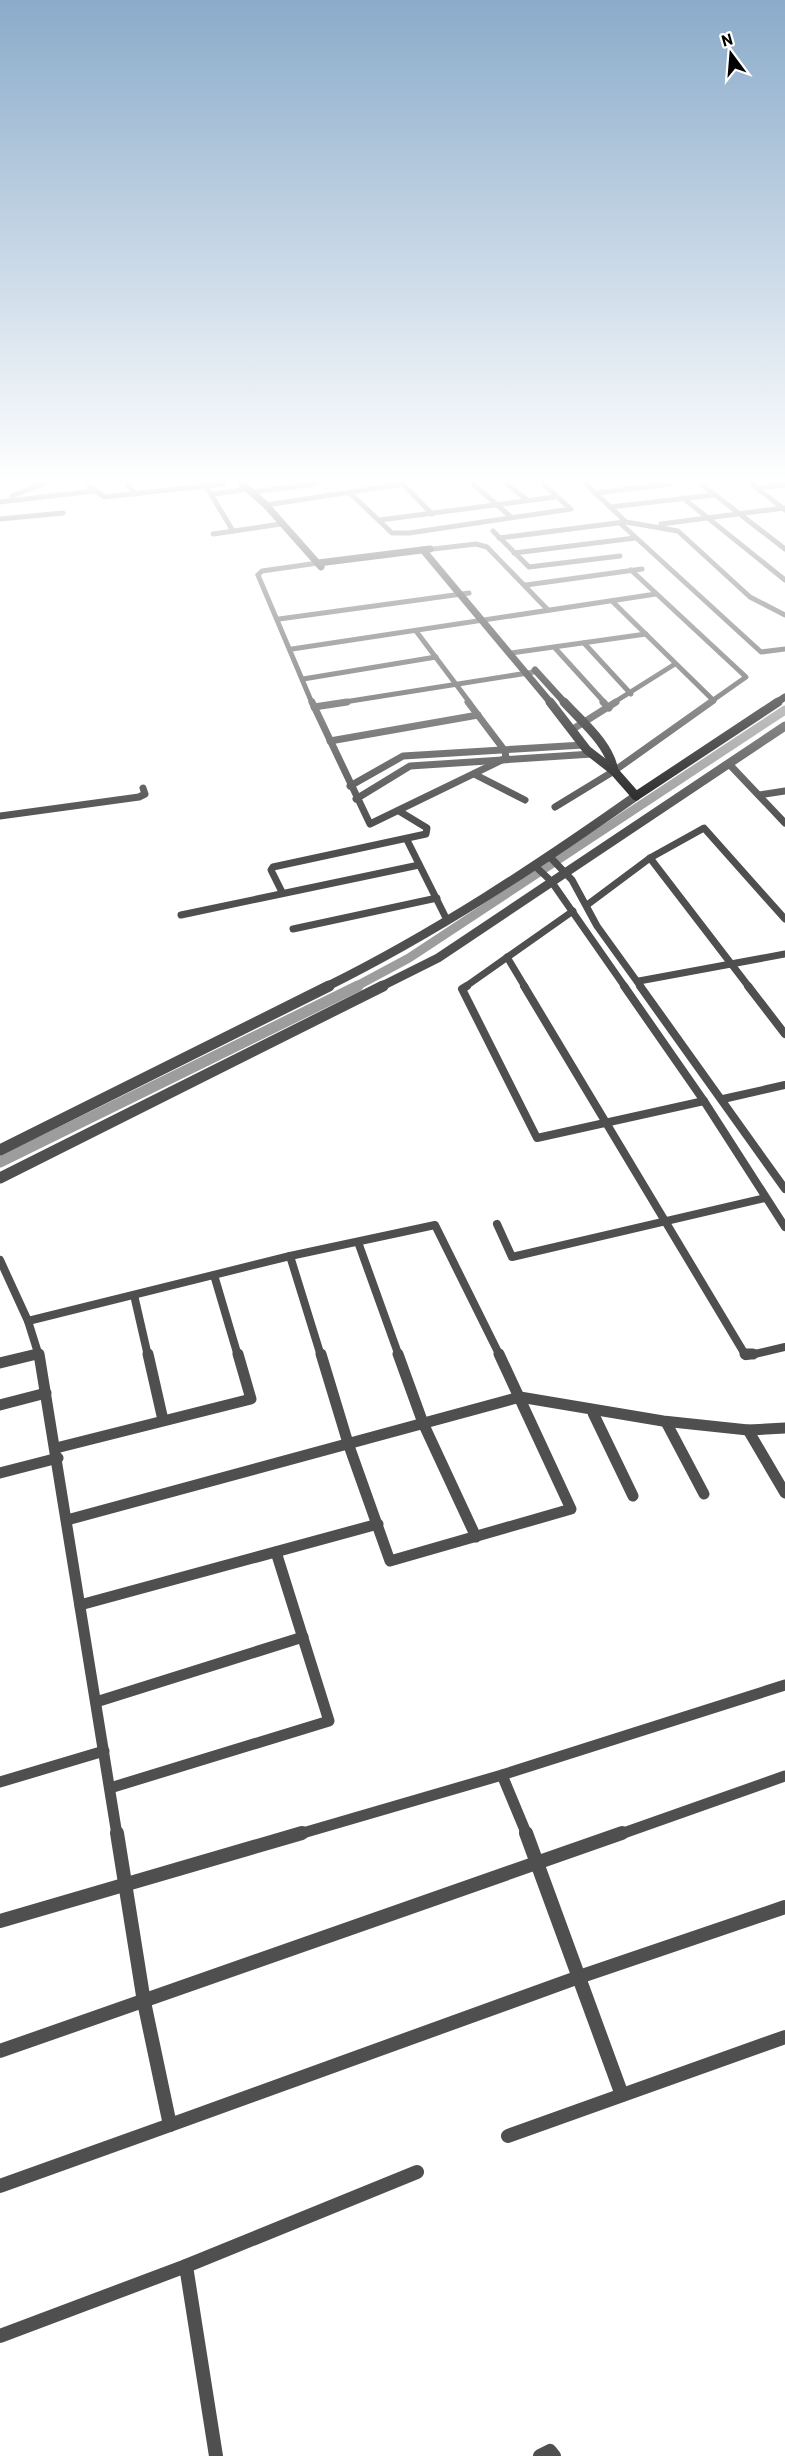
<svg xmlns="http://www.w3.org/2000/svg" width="785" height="2456" font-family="Barlow,sans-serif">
<rect width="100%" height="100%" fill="#fff"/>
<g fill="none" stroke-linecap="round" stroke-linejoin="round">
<polyline stroke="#9d9d9d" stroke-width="9" points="355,987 409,958 785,710"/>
<polyline stroke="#9d9d9d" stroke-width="11" points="0,1162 358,986"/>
<g stroke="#4f4f4f" stroke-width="5">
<polyline points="87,484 104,497 224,484"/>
<polyline points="127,484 136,494"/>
<polyline points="403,484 432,514"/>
<polyline points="473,484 511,517"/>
<polyline points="507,484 527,500"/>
<polyline points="586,484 626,522 678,531 750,597 785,615"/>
<polyline points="701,484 785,549"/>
<polyline points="752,484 785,510"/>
<polyline points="206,486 233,531"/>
<polyline points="758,488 785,485"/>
<polyline points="252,492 315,484"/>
<polyline points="350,493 392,533 409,533 571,509 543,484"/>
<polyline points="595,493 670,484"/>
<polyline points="213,494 249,489"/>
<polyline points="12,496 43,484"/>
<polyline points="683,498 785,580"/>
<polyline points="0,502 94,491"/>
<polyline points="266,505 403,484"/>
<polyline points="610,507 714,495"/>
<polyline points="0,519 63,513"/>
<polyline points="380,520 555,497"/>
<polyline points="620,523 761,652 785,649"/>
<polyline points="661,524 784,508"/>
<polyline points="493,531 529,567 620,556"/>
<polyline points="213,534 281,524"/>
<polyline points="499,538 625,522"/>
<polyline points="433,549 476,544 487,547 548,610"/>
<polyline points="514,553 635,538"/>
<polyline points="631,570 746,677 709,703"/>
<polyline points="258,575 312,703"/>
<polyline points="258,575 262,571 318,563"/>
<polyline points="526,585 642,569"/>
<polyline points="612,601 714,701"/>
<polyline points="279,619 469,593"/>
<polyline points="416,631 470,703"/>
<polyline points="584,643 631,694"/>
<polyline points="555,648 605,703"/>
<polyline points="292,649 656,594"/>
<polyline points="511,653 646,634"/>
<polyline points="303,679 436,657"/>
<polyline points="338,703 534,672"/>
<polyline points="613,703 675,664"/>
</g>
<g stroke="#4f4f4f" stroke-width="7">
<polyline points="312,702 370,824 506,758 505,751 468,702"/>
<polyline points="603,702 609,708"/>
<polyline points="314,707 347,702"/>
<polyline points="573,729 616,702"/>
<polyline points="330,741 478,715"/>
<polyline points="730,765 785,823"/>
<polyline points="474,774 525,800"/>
<polyline points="350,786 403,756 583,745"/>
<polyline points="759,795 785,791"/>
<polyline points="356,799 410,766 592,754"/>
<polyline points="555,807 614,771 711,702"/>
<polyline points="0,816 139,797 145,794 143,788"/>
<polyline points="407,840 447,920"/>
<polyline points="550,857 572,880 597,926 641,987"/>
<polyline points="650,858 749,987"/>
<polyline points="535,866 551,881 625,987"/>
<polyline points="282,892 271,870 273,867 426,834 427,828 399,811"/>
<polyline points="587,905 650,858 704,828 785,919"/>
<polyline points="181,915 419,865"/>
<polyline points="293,929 437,898"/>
<polyline points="507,957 525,987"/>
<polyline points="639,981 785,954"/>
<polyline points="465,987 573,911"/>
</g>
<g stroke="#4f4f4f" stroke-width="8">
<polyline points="467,986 462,989 537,1138 704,1101"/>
<polyline points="524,986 746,1356"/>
<polyline points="624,986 704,1101 785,1227"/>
<polyline points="640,986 785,1189"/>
<polyline points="748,986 785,1034"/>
<polyline points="723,1099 785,1085"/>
<polyline points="497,1224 512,1257 765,1198"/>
<polyline points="358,1242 399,1356"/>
<polyline points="290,1256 321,1356"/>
<polyline points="290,1256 435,1225 500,1356"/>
<polyline points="0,1260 28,1321 39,1356"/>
<polyline points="214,1275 238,1356"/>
<polyline points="134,1295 148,1356"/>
<polyline points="28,1321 290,1256"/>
<polyline points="31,1356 39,1354"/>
<polyline points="746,1356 785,1347"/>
</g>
<g stroke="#4f4f4f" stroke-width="11">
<polyline points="39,1354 117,1835"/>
<polyline points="148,1354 163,1420"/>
<polyline points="321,1354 348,1443 390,1561 571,1509 499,1354"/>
<polyline points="398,1354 423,1423 476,1537"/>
<polyline points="745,1354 753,1354"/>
<polyline points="0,1363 37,1354"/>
<polyline points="0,1405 46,1393"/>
<polyline points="593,1413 633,1496"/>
<polyline points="666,1422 704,1494"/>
<polyline points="748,1430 785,1493"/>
<polyline points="56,1448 251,1399 238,1354"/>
<polyline points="0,1473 58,1458"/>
<polyline points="67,1520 520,1397 663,1421 748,1430 785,1428"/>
<polyline points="80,1605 378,1524"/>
<polyline points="96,1702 303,1637"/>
<polyline points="502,1775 527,1835"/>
<polyline points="0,1782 104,1751"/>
<polyline points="110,1788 329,1721 276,1552"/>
<polyline points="296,1835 502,1775 785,1685"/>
<polyline points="618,1835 785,1776"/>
</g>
<g stroke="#4f4f4f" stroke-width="14">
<polyline points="117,1833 144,2002 170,2125 579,1977 785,1907"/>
<polyline points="526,1833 622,2095"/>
<polyline points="0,1921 302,1833"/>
<polyline points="0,2051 622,1833"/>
<polyline points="508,2136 785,2037"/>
<polyline points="0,2186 170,2125"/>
<polyline points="186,2266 417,2172"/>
<polyline points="0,2336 186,2266 216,2456"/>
<polyline points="540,2456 550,2451 554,2456"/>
</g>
<g stroke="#4f4f4f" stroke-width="9">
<path d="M 326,987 C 435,933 537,866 636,796"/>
<polyline points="380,987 438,958 785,726"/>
</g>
<g stroke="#4f4f4f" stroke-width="11">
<polyline points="0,1150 329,986"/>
<polyline points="0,1178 383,986"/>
</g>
<g stroke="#1c1c1c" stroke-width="7">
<polyline points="242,484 266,505 321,567"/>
<polyline points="423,550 551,703"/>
<polyline points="318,563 430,549"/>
<polyline points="535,670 565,703"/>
<polyline points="776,703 785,697"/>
</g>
<g stroke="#1c1c1c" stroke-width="9">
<polyline points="550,702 587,750 614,771 636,796 778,702"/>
<path d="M 564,702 C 582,722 609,743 614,771"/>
</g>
</g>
<linearGradient id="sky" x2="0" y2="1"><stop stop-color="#8aabca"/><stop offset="0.58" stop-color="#fff"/><stop offset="1" stop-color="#fff" stop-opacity="0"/></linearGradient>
<rect width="785" height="828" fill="url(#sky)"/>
<g transform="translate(731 54) rotate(344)" stroke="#ffffff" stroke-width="4.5" paint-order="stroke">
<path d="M0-4.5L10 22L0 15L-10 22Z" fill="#000000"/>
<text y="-9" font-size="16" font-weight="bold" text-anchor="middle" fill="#000000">N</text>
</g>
</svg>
